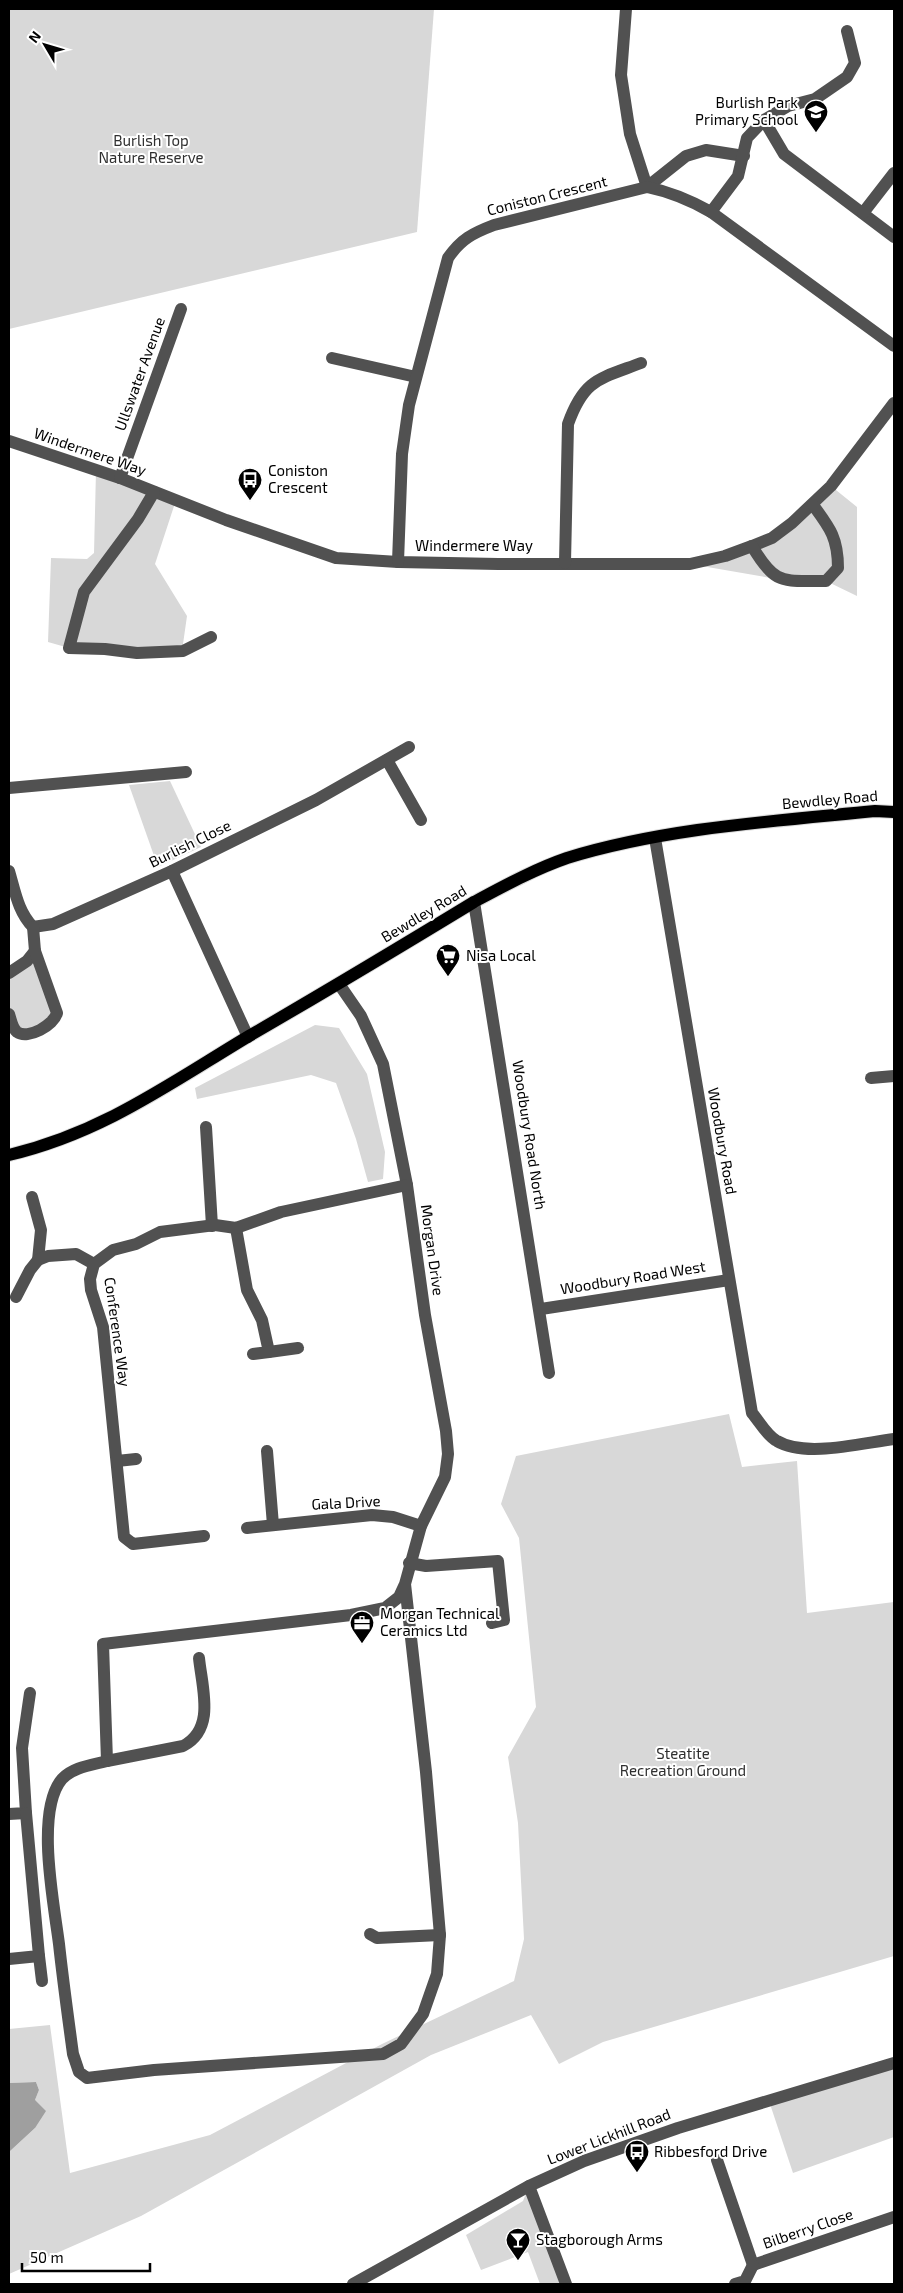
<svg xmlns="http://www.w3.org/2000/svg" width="903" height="2293" font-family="'Exo 2',sans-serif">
<rect width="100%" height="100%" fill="#fff"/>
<g fill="#d8d8d8">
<polygon points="9,9 434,9 417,232 9,329"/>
<polygon points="96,471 176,500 155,564 187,616 182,651 69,648 48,642 51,558 87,559 94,553"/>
<polygon points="831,486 857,507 857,596 826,581 782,580 690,564 750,547"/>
<polygon points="170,781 201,847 158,867 129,785"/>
<polygon points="35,951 57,1013 26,1035 9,1014 9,973"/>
<polygon points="315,1025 339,1028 367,1074 385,1152 383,1179 368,1182 356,1139 336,1083 311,1075 197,1099 195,1088"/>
<polygon points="729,1414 742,1467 797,1461 807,1613 894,1602 894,1956 603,2042 559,2064 531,2015 431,2055 141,2216 9,2274 9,2152 35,2128 35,2100 39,2090 36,2082 9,2083 9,2029 50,2025 70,2173 210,2135 382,2044 514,1981 524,1939 518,1823 508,1757 536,1707 519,1538 501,1504 516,1456"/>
<polygon points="894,2063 894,2137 793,2173 769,2101"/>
<polygon points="529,2186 561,2284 540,2284 528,2252 481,2270 466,2235 523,2201"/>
</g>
<polygon fill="#9f9f9f" points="36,2082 39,2090 35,2100 46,2111 35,2128 9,2152 9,2083"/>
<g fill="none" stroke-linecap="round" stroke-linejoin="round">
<defs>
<path id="major" d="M 9,1155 C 102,1133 169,1084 249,1036 C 325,992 400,947 474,902 C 504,886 535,869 567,858 C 664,828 775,821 875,811 L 894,812"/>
</defs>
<use href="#major" stroke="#dbdbdb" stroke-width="14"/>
<g stroke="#515151" stroke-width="12">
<polyline points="626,9 621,75 630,134 647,187 686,156 706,150 744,156"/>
<polyline points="764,120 784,154 894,237"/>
<polyline points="711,212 738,176 747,138 764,120 788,106 815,99 847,77 855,63 847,31"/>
<polyline points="863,213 894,173"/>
<polyline points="332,358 416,377"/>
<polyline points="9,441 120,478 226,520 336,558 398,562 498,564 690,564 725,556 752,546 772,538 792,523 831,486 894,403"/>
<polyline points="120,478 181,309"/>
<polyline points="154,492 138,519 84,592 69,648 105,649 137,653 183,651 211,637"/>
<path d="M 752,546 C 776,587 783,580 826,581 L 838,568 C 838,538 830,528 813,505"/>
<path d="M 398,562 L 402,454 L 409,405 L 448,258 C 461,239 473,233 494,225 L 647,187 C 671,192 690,200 711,212 L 894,346"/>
<path d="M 565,563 L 568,424 C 584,379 599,379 641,363"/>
<polyline points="387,760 421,820"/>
<polyline points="9,788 186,772"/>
<path d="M 655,838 L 752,1413 C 759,1421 767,1436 777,1441 C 805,1458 862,1443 894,1439"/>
<path d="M 9,871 C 15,891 18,912 33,927 L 53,924 L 172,871 L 316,800 L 409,747"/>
<polyline points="172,871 248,1037"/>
<polyline points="474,902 549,1373"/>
<polyline points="9,973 27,961 35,951"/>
<path d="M 339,984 L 361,1016 L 383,1064 L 407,1185 L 425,1315 L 446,1431 L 448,1454 L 445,1477 L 421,1526 L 405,1584 L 399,1597 L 385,1608 L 351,1615 L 103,1644 L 107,1761 C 92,1765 73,1767 62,1779 C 35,1811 54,1904 59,1944 C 63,1981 68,2017 73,2054 L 79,2072 L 87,2078 L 154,2070 L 383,2054 L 401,2044 L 423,2014 L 437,1974 L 440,1935 L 426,1772 L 405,1584"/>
<path d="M 9,1014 C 11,1020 12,1028 17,1032 C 28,1040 54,1025 57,1013 L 35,951 L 33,927"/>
<polyline points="871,1078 894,1076"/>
<polyline points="206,1127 212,1226"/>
<polyline points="32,1197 41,1230 38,1260"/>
<polyline points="236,1228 247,1290 262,1320 269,1352 253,1354"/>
<polyline points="16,1297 30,1270 38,1260 48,1256 76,1254 94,1264"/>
<polyline points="541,1309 729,1280"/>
<polyline points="269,1352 298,1348"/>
<polyline points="267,1451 273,1525"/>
<polyline points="117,1461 136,1459"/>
<polyline points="247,1528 372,1515 393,1517 421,1526"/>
<polyline points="204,1536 133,1544 124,1537 103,1327 91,1290 90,1279 94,1264 113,1250 136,1244 160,1232 215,1225 236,1228 281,1212 407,1185"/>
<polyline points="409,1563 426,1566 498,1561 504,1620 492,1623"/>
<path d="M 107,1761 L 183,1746 C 216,1729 202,1688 199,1658"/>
<polyline points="9,1814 26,1813 22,1748 30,1693"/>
<polyline points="370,1934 377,1938 440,1935"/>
<polyline points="39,1956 42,1981"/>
<polyline points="9,1959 39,1956 26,1813"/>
<polyline points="717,2160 753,2265 894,2217"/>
<polyline points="529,2186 566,2284"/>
<polyline points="353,2284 529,2186 584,2161 678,2128 894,2063"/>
<polyline points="735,2284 745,2281 753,2265"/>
</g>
<use href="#major" stroke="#000" stroke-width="12"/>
</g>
<defs>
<symbol id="school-pin" viewBox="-11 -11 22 30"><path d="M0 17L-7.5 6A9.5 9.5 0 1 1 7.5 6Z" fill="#000" stroke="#fff"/><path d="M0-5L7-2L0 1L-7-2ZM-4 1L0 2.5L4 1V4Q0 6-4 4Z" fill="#fff"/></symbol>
<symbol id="bus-pin" viewBox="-11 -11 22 30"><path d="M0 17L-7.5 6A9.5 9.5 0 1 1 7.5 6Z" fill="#000" stroke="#fff"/><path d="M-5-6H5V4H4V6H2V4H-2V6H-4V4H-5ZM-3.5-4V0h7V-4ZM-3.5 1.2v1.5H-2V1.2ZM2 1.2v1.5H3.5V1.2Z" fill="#fff"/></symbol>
<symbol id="supermarket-pin" viewBox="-11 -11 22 30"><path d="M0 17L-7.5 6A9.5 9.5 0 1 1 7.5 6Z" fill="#000" stroke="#fff"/><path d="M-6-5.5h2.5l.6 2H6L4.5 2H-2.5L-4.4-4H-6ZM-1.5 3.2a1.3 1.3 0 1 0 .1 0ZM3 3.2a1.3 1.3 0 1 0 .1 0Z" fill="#fff"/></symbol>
<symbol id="office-pin" viewBox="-11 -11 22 30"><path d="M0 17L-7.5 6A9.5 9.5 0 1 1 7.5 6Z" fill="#000" stroke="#fff"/><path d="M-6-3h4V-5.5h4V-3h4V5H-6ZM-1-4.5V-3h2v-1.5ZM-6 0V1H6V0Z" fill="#fff"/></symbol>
<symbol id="bar-pin" viewBox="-11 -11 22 30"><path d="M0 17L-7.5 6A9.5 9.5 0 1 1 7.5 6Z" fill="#000" stroke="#fff"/><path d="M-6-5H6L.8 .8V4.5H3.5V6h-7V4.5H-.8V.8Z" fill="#fff"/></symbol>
</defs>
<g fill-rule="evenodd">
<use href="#school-pin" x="802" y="98" width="28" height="38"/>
<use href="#bus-pin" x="236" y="466" width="28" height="38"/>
<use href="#supermarket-pin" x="434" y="942" width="28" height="38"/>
<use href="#office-pin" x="348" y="1609" width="28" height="38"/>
<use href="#bus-pin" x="623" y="2138" width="28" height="38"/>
<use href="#bar-pin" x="504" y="2226" width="28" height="38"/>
</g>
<g text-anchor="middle" stroke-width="4" stroke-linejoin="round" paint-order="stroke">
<g font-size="15" fill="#000" stroke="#fff" text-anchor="start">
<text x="798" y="108" text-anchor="end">Burlish Park<tspan x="798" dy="17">Primary School</tspan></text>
<text x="268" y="476">Coniston<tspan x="268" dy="17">Crescent</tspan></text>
<text x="466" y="961">Nisa Local</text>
<text x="380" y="1619">Morgan Technical<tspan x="380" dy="17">Ceramics Ltd</tspan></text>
<text x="654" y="2157">Ribbesford Drive</text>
<text x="536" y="2245">Stagborough Arms</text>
</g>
<g font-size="15" fill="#2f2f2f" stroke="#fff">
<text x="151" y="146">Burlish Top<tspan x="151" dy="17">Nature Reserve</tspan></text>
<text x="683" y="1759">Steatite<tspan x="683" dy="17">Recreation Ground</tspan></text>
</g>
<g font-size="15" fill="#000" stroke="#fff">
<text transform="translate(547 196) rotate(-14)" y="5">Coniston Crescent</text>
<text transform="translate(140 374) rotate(-70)" y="5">Ullswater Avenue</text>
<text transform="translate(90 452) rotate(19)" y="5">Windermere Way</text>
<text x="474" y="551">Windermere Way</text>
<text transform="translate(830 800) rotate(-5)" y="5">Bewdley Road</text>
<text transform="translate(190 844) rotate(-26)" y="5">Burlish Close</text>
<text transform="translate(424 914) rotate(-31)" y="5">Bewdley Road</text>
<text transform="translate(529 1135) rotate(81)" y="5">Woodbury Road North</text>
<text transform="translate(722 1141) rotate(80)" y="5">Woodbury Road</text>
<text transform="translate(432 1250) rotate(82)" y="5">Morgan Drive</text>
<text transform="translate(633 1278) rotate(-9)" y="5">Woodbury Road West</text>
<text transform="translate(117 1332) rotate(82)" y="5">Conference Way</text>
<text transform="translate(346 1503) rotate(-3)" y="5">Gala Drive</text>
<text transform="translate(609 2137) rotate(-21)" y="5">Lower Lickhill Road</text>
<text transform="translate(808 2229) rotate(-19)" y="5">Bilberry Close</text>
</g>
</g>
<rect width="903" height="2293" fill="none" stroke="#000000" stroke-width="20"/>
<g transform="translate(45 45) rotate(308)" stroke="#ffffff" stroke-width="4" paint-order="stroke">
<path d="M0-4L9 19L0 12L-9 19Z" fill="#000000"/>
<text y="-8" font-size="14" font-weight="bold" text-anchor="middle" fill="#000000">N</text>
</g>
<path d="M22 2263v8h128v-8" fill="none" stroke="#000000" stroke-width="2.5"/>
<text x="30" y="2263" font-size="15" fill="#000000" stroke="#ffffff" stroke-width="4" paint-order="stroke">50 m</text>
</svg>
